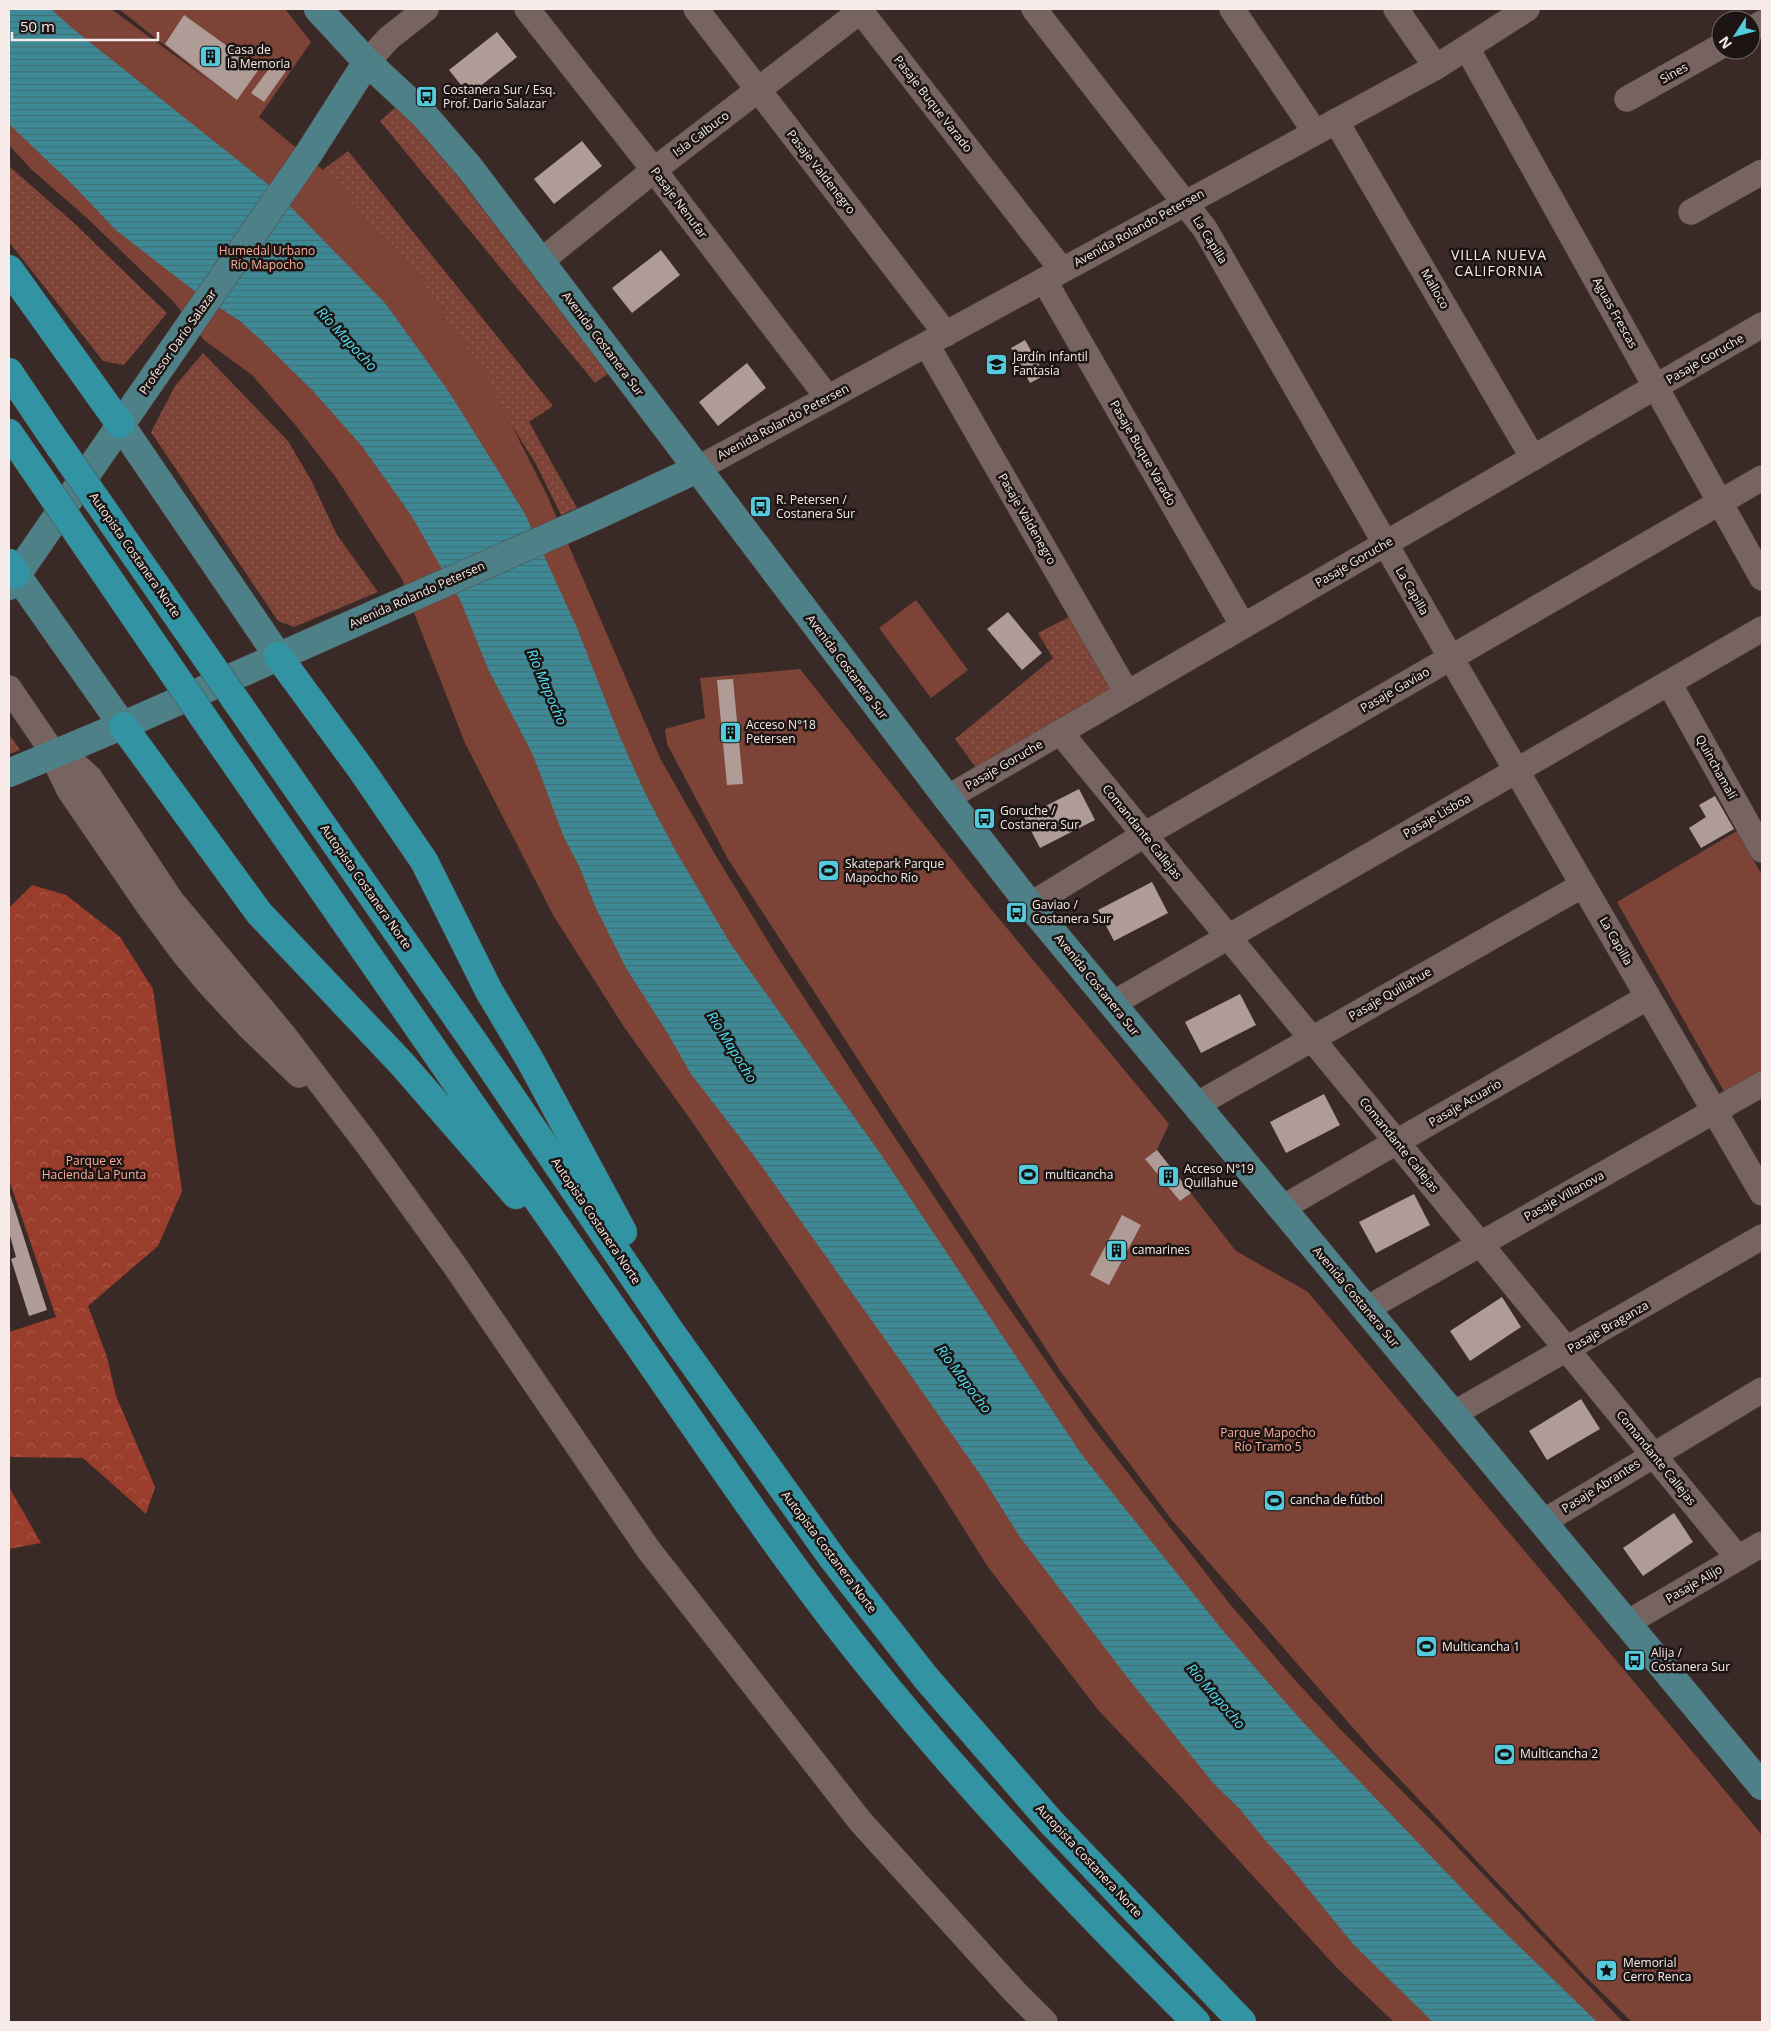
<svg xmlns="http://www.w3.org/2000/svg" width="1771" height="2031" font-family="'Open Sans',sans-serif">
<defs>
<pattern id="grass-dots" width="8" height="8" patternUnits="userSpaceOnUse" patternTransform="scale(1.25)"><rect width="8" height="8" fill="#7d4337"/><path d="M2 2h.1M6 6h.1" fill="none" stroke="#905e54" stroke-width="1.8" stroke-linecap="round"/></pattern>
<pattern id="forest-crowns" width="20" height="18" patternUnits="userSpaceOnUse" patternTransform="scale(1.25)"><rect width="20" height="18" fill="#9a3d2c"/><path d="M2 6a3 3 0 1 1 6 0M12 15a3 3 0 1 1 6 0" fill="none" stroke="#a9594b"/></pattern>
<pattern id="water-rules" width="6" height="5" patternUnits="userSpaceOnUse" patternTransform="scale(1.25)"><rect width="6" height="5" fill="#3d8a96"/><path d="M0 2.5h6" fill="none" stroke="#426f76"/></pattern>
</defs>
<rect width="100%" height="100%" fill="#3a2a27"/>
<g fill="url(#grass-dots)">
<polygon points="396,107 430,140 608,374 595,383 380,121"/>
<polygon points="348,151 553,406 529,422 577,508 561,515 536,464 446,321 320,172"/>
<polygon points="9,166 75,224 167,313 124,365 103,361 9,242"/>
<polygon points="203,353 288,441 311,480 337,535 378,592 294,627 278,621 151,432 175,386"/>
<polygon points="1073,615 1113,691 979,772 955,739 1053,658 1038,633"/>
<polygon points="9,734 20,750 9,754"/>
</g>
<g fill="url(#forest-crowns)">
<polygon points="32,885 66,895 120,937 153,989 182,1191 158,1246 88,1306 107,1357 116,1396 155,1487 146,1514 83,1458 9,1457 9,1332 56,1317 9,1180 9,908"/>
<polygon points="9,1487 41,1543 9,1549"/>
</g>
<g fill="#7d4337">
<polygon points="9,9 111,9 211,82 119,9 285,9 311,42 259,117 323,170 416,273 487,377 547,495 661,760 713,851 775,953 888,1127 986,1275 1092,1427 1229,1603 1294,1679 1340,1729 1447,1836 1623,2022 1394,2022 1337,1968 1178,1794 1099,1711 988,1567 937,1486 815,1303 693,1123 624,1027 553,915 465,743 416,618 402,579 337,479 297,427 252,375 204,340 172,300 87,218 31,169 9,145"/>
<polygon points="916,600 968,670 931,698 879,628"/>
<polygon points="800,669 991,909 1169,1124 1157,1150 1236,1251 1308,1292 1762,1835 1762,2022 1632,2022 1585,1976 1375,1753 1171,1519 1061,1372 874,1084 728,859 667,744 665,729 705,718 700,678"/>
<polygon points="1737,831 1762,875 1762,1073 1725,1093 1617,902"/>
</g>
<polygon fill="url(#water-rules)" points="9,9 51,9 72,28 270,186 385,303 449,392 525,514 577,628 619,735 645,793 674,848 730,943 882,1156 1082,1455 1224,1632 1300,1719 1487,1915 1597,2022 1433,2022 1354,1945 1291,1868 1265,1840 1239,1808 1215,1785 1131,1682 1020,1537 984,1480 907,1370 755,1157 691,1074 667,1032 626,968 595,906 580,868 563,835 533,755 489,671 461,602 411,515 361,445 313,391 262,341 240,321 197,293 117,231 75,187 9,124"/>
<g fill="#b09c97">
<polygon points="184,15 259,69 237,100 165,44"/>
<polygon points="497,32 517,57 469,95 449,70"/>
<polygon points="274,62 286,71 264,102 251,93"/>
<polygon points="582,141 602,166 554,204 534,179"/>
<polygon points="661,250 680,275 632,313 612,288"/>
<polygon points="1025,340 1045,375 1030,383 1011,348"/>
<polygon points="747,363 766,388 718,426 699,402"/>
<polygon points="1008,612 1042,653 1022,670 987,629"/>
<polygon points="733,679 743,784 727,785 717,680"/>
<polygon points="1079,789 1095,820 1040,848 1024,817"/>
<polygon points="1715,796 1734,829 1701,848 1689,828 1706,817 1699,805"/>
<polygon points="1152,882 1168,913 1114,941 1098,910"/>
<polygon points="1240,994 1256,1025 1201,1053 1185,1022"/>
<polygon points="1324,1094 1340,1125 1286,1153 1270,1122"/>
<polygon points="1157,1150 1191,1193 1180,1201 1145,1159"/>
<polygon points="9,1191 47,1310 29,1316 11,1259 16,1257 9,1232"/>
<polygon points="1414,1194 1430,1225 1376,1253 1359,1222"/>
<polygon points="1122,1215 1141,1225 1109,1285 1090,1275"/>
<polygon points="1502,1297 1521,1327 1470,1361 1450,1331"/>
<polygon points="1581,1399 1600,1429 1547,1460 1529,1431"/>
<polygon points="1674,1513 1693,1542 1643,1576 1623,1548"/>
</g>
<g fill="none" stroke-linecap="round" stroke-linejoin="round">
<defs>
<g id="minor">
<polyline points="527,9 654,170 828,398"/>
<polyline points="696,9 946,334"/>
<polyline points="859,9 1062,270"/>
<polyline points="1034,9 1205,229 1451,658 1762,1193"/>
<polyline points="1232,9 1315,132"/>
<polyline points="1396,9 1436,67"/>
<polyline points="1751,30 1762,23"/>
<polyline points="1467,48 1762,578"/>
<polyline points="367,62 389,38 426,9"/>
<polyline points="1627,99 1721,46"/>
<polyline points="1336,121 1533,458"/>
<polyline points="1691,212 1762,172"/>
<polyline points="541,261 654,170 863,9"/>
<polyline points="1044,280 1243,626"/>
<polyline points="927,345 1127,693"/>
<polyline points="697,469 1436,67 1527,9"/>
<polyline points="1669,683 1762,850"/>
<polyline points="9,688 54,754 58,767 69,790 147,904 184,954 209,984 249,1027 299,1075"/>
<polyline points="1060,732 1738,1558"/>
<polyline points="54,754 75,764 90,778 171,900 283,1034 367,1144 455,1266 648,1549 860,1821 1014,1991 1045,2022"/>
<polyline points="947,798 1762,325"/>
<polyline points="1030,905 1144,835 1762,478"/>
<polyline points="1112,1004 1762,629"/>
<polyline points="1196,1105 1583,885"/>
<polyline points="1282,1208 1648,997"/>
<polyline points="1366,1309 1762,1084"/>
<polyline points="1453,1414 1762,1237"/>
<polyline points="1543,1522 1762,1390"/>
<polyline points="1627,1623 1762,1544"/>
</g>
<g id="major">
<polyline points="318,9 367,62 424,115 469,167 947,798 1030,905 1762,1786"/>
<polyline points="120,424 278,656"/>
<polyline points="16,574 123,726"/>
<polyline points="9,586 309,153 367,62"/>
<polyline points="9,773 140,718 596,516 697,469"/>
</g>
<g id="highway">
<polyline points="9,269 120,424"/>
<polyline points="9,372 50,433"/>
<polyline points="9,433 40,478"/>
<polyline points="9,563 16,574"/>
<polyline points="278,656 361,769 424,861 489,991 530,1060 623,1232"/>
<polyline points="123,726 259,913 402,1064 516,1195"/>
<polyline points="264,741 478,1048 673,1335 833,1559 926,1678 1050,1821 1242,2022"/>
<path d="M 223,746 C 351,929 478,1113 605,1297 C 690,1418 771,1543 864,1659 C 966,1787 1080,1906 1196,2022"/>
</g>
</defs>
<use href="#minor" stroke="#544644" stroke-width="26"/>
<use href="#major" stroke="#544644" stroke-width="29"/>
<use href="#highway" stroke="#544644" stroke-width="29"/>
<use href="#minor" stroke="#776460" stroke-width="25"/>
<use href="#major" stroke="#4e8088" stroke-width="28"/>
<use href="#highway" stroke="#3293a2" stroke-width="28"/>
<defs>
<g id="highway-bridge">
<polyline points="50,433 264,741"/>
<polyline points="40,478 223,746"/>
</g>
</defs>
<use href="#highway-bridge" stroke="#544644" stroke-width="29" stroke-linecap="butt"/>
<use href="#highway-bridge" stroke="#3293a2" stroke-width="28"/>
</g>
<defs>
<symbol id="building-square" viewBox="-11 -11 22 22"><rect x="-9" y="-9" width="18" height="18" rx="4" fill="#54cadd" stroke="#1c1513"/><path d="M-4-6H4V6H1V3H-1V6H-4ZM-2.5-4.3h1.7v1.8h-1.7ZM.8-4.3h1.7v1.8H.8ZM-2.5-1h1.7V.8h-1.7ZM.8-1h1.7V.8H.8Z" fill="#111"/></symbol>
<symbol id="bus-square" viewBox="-11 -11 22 22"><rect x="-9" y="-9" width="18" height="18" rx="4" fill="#54cadd" stroke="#1c1513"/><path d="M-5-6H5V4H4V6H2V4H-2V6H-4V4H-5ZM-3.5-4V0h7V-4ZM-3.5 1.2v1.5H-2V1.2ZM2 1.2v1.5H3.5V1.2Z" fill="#111"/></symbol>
<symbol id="school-square" viewBox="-11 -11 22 22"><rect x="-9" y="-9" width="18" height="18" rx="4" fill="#54cadd" stroke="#1c1513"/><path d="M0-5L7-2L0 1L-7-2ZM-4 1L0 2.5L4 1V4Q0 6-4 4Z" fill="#111"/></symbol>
<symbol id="stadium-square" viewBox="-11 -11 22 22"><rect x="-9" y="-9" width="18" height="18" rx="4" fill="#54cadd" stroke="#1c1513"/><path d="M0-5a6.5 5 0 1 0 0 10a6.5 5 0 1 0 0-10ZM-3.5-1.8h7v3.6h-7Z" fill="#111"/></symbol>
<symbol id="sight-square" viewBox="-11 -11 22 22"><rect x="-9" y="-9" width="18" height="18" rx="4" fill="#54cadd" stroke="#1c1513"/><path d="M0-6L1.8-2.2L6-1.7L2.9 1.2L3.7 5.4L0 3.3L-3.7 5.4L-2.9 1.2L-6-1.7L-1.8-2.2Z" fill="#111"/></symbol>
</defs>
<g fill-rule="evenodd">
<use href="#building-square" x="198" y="44" width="25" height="25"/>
<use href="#bus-square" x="414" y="84" width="25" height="25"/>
<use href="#school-square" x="984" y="352" width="25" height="25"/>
<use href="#bus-square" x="748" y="494" width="25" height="25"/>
<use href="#building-square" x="718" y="720" width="25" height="25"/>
<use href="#bus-square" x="972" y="806" width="25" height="25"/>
<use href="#stadium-square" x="816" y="858" width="25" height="25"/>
<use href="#bus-square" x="1004" y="900" width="25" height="25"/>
<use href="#stadium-square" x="1016" y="1162" width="25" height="25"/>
<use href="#building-square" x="1156" y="1164" width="25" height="25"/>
<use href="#building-square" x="1104" y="1238" width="25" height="25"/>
<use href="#stadium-square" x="1262" y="1488" width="25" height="25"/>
<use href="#stadium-square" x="1414" y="1634" width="25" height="25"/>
<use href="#bus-square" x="1622" y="1648" width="25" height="25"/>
<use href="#stadium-square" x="1492" y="1742" width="25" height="25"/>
<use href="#sight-square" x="1594" y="1958" width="25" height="25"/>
</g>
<g text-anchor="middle" stroke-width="5" stroke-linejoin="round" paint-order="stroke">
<g font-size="12" fill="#f7ecea" stroke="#1c1513" text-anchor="start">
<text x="227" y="54">Casa de<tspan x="227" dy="14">la Memoria</tspan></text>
<text x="443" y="94">Costanera Sur / Esq.<tspan x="443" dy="14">Prof. Dario Salazar</tspan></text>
<text x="1013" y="361">Jardín Infantil<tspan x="1013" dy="14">Fantasía</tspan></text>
<text x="776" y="504">R. Petersen /<tspan x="776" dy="14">Costanera Sur</tspan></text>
<text x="746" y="729">Acceso N°18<tspan x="746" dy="14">Petersen</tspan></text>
<text x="1000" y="815">Goruche /<tspan x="1000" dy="14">Costanera Sur</tspan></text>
<text x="845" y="868">Skatepark Parque<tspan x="845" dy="14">Mapocho Río</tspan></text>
<text x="1032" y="909">Gaviao /<tspan x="1032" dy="14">Costanera Sur</tspan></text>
<text x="1184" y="1173">Acceso N°19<tspan x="1184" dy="14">Quillahue</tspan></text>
<text x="1045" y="1179">multicancha</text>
<text x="1132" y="1254">camarines</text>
<text x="1290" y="1504">cancha de fútbol</text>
<text x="1442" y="1651">Multicancha 1</text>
<text x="1651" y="1657">Alija /<tspan x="1651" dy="14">Costanera Sur</tspan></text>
<text x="1520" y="1758">Multicancha 2</text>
<text x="1623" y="1967">Memorial<tspan x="1623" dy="14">Cerro Renca</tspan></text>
</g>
<g font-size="12" fill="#f7ecea" stroke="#1c1513">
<text transform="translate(1674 73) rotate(-29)" y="4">Sines</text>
<text transform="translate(933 104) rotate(52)" y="4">Pasaje Buque Varado</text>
<text transform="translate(701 134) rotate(-37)" y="4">Isla Calbuco</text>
<text transform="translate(821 172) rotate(52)" y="4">Pasaje Valdenegro</text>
<text transform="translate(679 203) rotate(53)" y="4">Pasaje Nenufar</text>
<text transform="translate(1139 228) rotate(-29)" y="4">Avenida Rolando Petersen</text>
<text transform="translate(1210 240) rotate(58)" y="4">La Capilla</text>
<text transform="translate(1435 289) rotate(60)" y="4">Malloco</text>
<text transform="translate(1615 313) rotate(61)" y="4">Aguas Frescas</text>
<text transform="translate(178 342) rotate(-55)" y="4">Profesor Darío Salazar</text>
<text transform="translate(603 344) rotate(53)" y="4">Avenida Costanera Sur</text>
<text transform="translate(1705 359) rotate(-30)" y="4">Pasaje Goruche</text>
<text transform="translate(783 422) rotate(-28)" y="4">Avenida Rolando Petersen</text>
<text transform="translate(1143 453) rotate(60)" y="4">Pasaje Buque Varado</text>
<text transform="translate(1027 519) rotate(60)" y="4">Pasaje Valdenegro</text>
<text transform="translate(135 555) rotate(55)" y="4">Autopista Costanera Norte</text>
<text transform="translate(1354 562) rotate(-30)" y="4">Pasaje Goruche</text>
<text transform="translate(1412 591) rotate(60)" y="4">La Capilla</text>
<text transform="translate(417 595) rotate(-24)" y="4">Avenida Rolando Petersen</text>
<text transform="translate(847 667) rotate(53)" y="4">Avenida Costanera Sur</text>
<text transform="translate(1395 690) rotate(-30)" y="4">Pasaje Gaviao</text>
<text transform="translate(1004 765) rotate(-30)" y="4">Pasaje Goruche</text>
<text transform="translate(1716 767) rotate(61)" y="4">Quinchamalí</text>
<text transform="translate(1437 816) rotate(-30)" y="4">Pasaje Lisboa</text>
<text transform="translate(1142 832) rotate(51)" y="4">Comandante Callejas</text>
<text transform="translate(366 887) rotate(55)" y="4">Autopista Costanera Norte</text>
<text transform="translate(1616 941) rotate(60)" y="4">La Capilla</text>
<text transform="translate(1097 985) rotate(51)" y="4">Avenida Costanera Sur</text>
<text transform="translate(1390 994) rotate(-30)" y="4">Pasaje Quillahue</text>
<text transform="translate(1465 1103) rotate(-30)" y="4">Pasaje Acuario</text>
<text transform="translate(1399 1145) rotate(51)" y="4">Comandante Callejas</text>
<text transform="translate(1564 1196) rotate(-29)" y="4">Pasaje Villanova</text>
<text transform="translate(596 1221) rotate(56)" y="4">Autopista Costanera Norte</text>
<text transform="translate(1356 1297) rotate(50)" y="4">Avenida Costanera Sur</text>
<text transform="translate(1608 1327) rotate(-30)" y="4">Pasaje Braganza</text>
<text transform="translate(1656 1458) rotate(51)" y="4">Comandante Callejas</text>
<text transform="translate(1601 1486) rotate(-32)" y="4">Pasaje Abrantes</text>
<text transform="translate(829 1552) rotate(53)" y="4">Autopista Costanera Norte</text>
<text transform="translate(1694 1584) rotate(-30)" y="4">Pasaje Alijo</text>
<text transform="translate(1089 1861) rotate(47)" y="4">Autopista Costanera Norte</text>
</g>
<g font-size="12" fill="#faac9c" stroke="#1c1513">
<text x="267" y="255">Humedal Urbano<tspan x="267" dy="14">Río Mapocho</tspan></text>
<text x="94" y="1165">Parque ex<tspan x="94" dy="14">Hacienda La Punta</tspan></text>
<text x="1268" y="1437">Parque Mapocho<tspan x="1268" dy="14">Río Tramo 5</tspan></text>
</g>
<g font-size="14" letter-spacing="1" fill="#f7ecea" stroke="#1c1513">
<text x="1499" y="260">VILLA NUEVA<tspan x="1499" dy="16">CALIFORNIA</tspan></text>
</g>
<g font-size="14" font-style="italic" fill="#50e5fb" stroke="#1c1513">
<text transform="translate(347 339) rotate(47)" y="5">Río Mapocho</text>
<text transform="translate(547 687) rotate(67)" y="5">Río Mapocho</text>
<text transform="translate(732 1047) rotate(58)" y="5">Río Mapocho</text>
<text transform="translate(964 1379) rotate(53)" y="5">Río Mapocho</text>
<text transform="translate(1216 1696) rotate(49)" y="5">Río Mapocho</text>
</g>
</g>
<rect width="1771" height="2031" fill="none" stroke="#f7ecea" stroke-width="20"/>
<g transform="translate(1736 35) rotate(234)"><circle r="24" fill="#1c1513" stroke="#746b69"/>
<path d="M0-4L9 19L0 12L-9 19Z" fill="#54cadd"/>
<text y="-8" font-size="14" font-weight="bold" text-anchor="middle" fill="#f7ecea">N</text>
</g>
<path d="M12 32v8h146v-8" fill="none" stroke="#f7ecea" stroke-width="2.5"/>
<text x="20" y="32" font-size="15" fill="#f7ecea" stroke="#1c1513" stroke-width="4" paint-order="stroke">50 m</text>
</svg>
